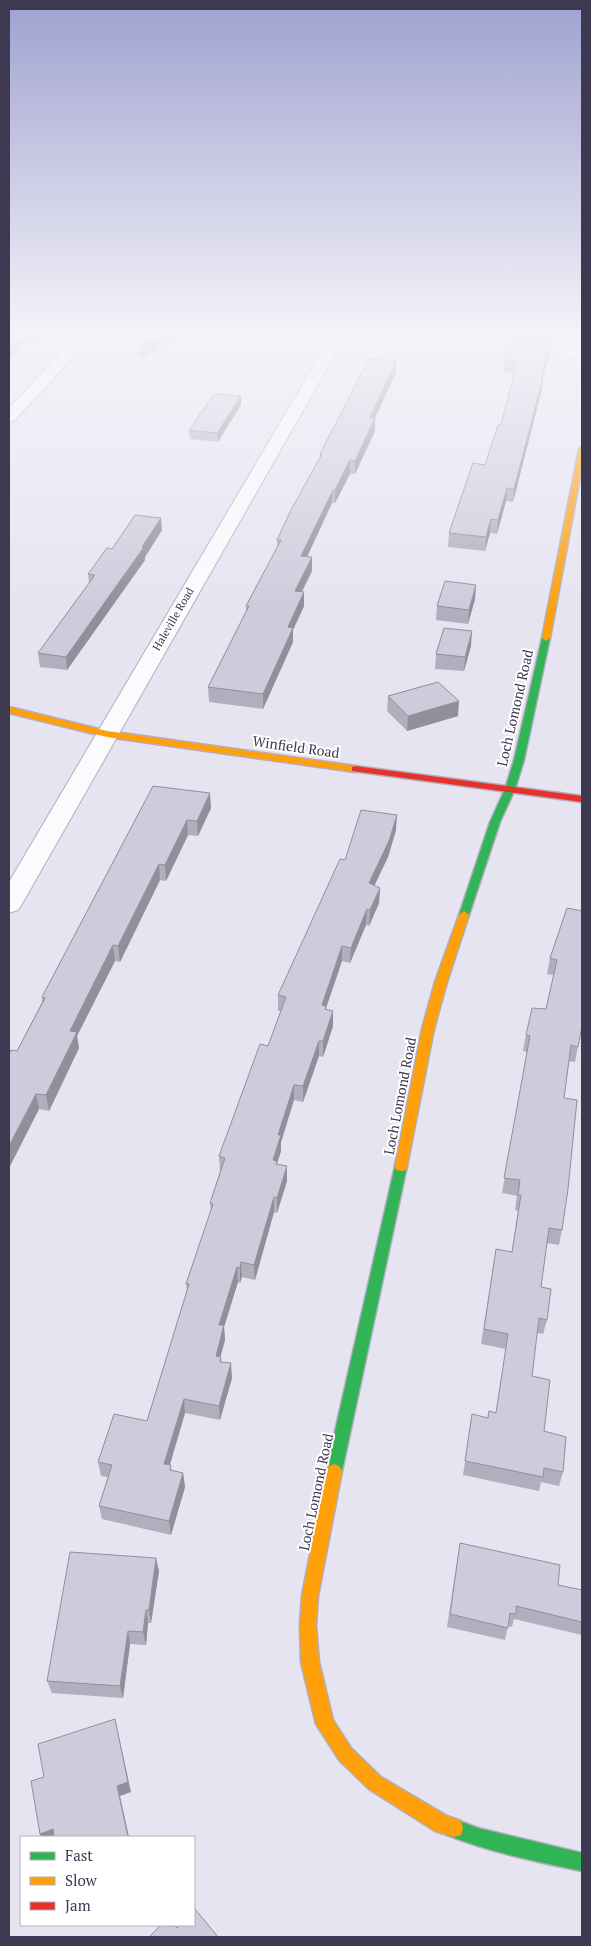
<svg xmlns="http://www.w3.org/2000/svg" width="591" height="1946" font-family="'PT Serif',serif">
<rect width="100%" height="100%" fill="#e6e4f1"/>
<g fill="none" stroke-linecap="round" stroke-linejoin="round">
<defs>
<g id="street">
<polygon points="88,335 105,335 79,351 15,420 9,422 9,408 69,345"/>
<polygon points="332,335 346,335 22,904 18,910 9,913 9,882"/>
<polygon points="360,335 416,335 582,349 582,357 367,339 362,338"/>
</g>
<g id="fast">
<polygon points="546,635 550,638 524,760 515,789 500,822 468,918 460,918 459,915 490,822 505,789 514,760 542,638"/>
<polygon points="401,1161 406,1162 407,1166 342,1471 339,1476 334,1478 329,1476 326,1471 395,1166 396,1162"/>
<path d="M 454,1819 L 478,1828 L 582,1853 L 582,1871 C 537,1862 490,1852 447,1835 L 445,1828 L 447,1821 Z"/>
</g>
<g id="slow">
<polygon points="582,447 582,466 550,638 546,641 542,638 579,449"/>
<polygon points="9,707 107,731 355,766 360,769 355,772 107,737 9,713"/>
<polygon points="464,911 469,915 447,982 434,1029 407,1166 406,1170 401,1171 396,1170 395,1166 422,1029 435,982 459,915"/>
<polygon points="334,1464 339,1466 342,1471 318,1596 316,1625 319,1662 333,1720 351,1748 381,1777 447,1816 461,1821 463,1828 461,1835 454,1837 435,1831 369,1789 339,1760 316,1724 301,1662 300,1625 302,1596 326,1471 329,1466"/>
</g>
<polygon id="jam" points="355,766 582,796 582,802 352,771 352,767"/>
</defs>
<use href="#street" stroke="#b1afbe" stroke-width="2"/>
<use href="#fast" stroke="#b1afbe" stroke-width="3"/>
<use href="#slow" stroke="#b1afbe" stroke-width="3"/>
<use href="#jam" stroke="#b1afbe" stroke-width="3"/>
<use href="#street" fill="#fbfbfd" fill-rule="evenodd"/>
<use href="#fast" fill="#30b455" fill-rule="evenodd"/>
<use href="#slow" fill="#ff9f0a" fill-rule="evenodd"/>
<use href="#jam" fill="#e5322d" fill-rule="evenodd"/>
</g>
<g fill="#b1afbd">
<polygon points="9,335 45,335 37,342 27,342"/>
<polygon points="145,335 141,358 139,356 138,344"/>
<polygon points="514,335 555,335 552,345 551,344 549,356 543,377 542,389 513,502 506,501 497,534 490,533 485,551 448,547 449,533 485,465 501,425 514,373 503,372 504,360 513,341"/>
<polygon points="396,361 396,373 375,418 375,431 355,474 350,474 335,503 332,503 307,556 312,571 302,592 304,606 293,630 293,642 263,709 209,702 208,687 246,612 246,606 277,547 277,540 320,457 320,454"/>
<polygon points="241,405 218,442 190,439 189,430"/>
<polygon points="162,530 145,557 145,560 67,670 40,667 38,653 89,583 88,574 112,549"/>
<polygon points="476,585 475,599 468,624 436,620 437,606"/>
<polygon points="471,646 464,671 435,669 436,654"/>
<polygon points="388,696 458,716 407,731 387,711"/>
<polygon points="153,786 211,808 198,836 188,835 166,881 160,880 120,962 115,961 77,1036 79,1048 49,1111 39,1109 9,1168 9,1054 17,1051 42,1002 42,997"/>
<polygon points="396,830 388,857 374,886 380,888 379,903 369,926 366,925 350,963 342,961 326,1008 333,1026 323,1057 319,1056 303,1102 294,1100 281,1142 281,1151 277,1164 287,1181 277,1213 274,1212 255,1280 242,1277 240,1283 238,1282 224,1327 225,1340 220,1357 222,1362 232,1378 220,1420 185,1413 170,1465 172,1470 183,1473 185,1487 171,1535 102,1519 99,1506 108,1477 101,1476 98,1462 147,1421 187,1291 186,1284 211,1212 210,1203 220,1172 219,1156 268,1046 281,1011 278,1011 278,995 345,860"/>
<polygon points="567,908 582,1026 575,1062 569,1061 564,1098 562,1230 559,1245 547,1243 541,1287 547,1320 543,1334 537,1333 532,1376 544,1431 563,1472 559,1486 541,1482 539,1491 463,1475 470,1429 496,1413 506,1349 481,1344 496,1249 512,1252 518,1211 515,1210 517,1196 502,1193 527,1052 523,1051 526,1035 546,1009 554,975 547,974 550,958"/>
<polygon points="460,1543 558,1585 582,1590 582,1635 514,1619 512,1627 508,1626 505,1640 447,1627"/>
<polygon points="159,1571 151,1623 148,1623 146,1645 130,1644 123,1698 52,1693 47,1681"/>
</g>
<g fill="#908f9a">
<polygon points="21,335 26,335 27,342 9,360 9,347"/>
<polygon points="36,335 45,335 37,342"/>
<polygon points="160,335 181,335 141,358 140,346"/>
<polygon points="551,344 549,356 539,389 541,377"/>
<polygon points="396,361 396,373 369,430 370,418"/>
<polygon points="543,377 542,389 513,502 514,489"/>
<polygon points="241,396 241,405 218,442 217,433"/>
<polygon points="375,418 375,431 355,474 355,461"/>
<polygon points="350,460 350,474 335,503 335,490"/>
<polygon points="507,488 506,501 497,534 498,520"/>
<polygon points="333,490 332,503 301,570 301,556"/>
<polygon points="161,518 162,530 145,557 145,560 67,670 66,657 142,547"/>
<polygon points="491,519 490,533 485,551 486,537"/>
<polygon points="312,557 312,571 295,605 295,591"/>
<polygon points="476,585 475,599 468,624 469,610"/>
<polygon points="304,592 304,606 293,630 293,642 263,709 263,694 288,627"/>
<polygon points="472,631 471,646 464,671 465,657"/>
<polygon points="459,701 458,716 407,731 408,716"/>
<polygon points="210,793 211,808 198,836 197,821"/>
<polygon points="397,815 396,830 388,857 368,899 369,883"/>
<polygon points="187,820 188,835 166,881 165,865"/>
<polygon points="159,864 160,880 120,962 118,946"/>
<polygon points="380,888 379,903 369,926 370,910"/>
<polygon points="367,909 366,925 350,963 351,948"/>
<polygon points="113,945 115,961 77,1036 79,1048 49,1111 46,1095 70,1031"/>
<polygon points="342,946 342,961 326,1008 326,1022 322,1005"/>
<polygon points="333,1011 333,1026 323,1057 323,1041"/>
<polygon points="319,1041 319,1056 303,1102 303,1086"/>
<polygon points="294,1085 294,1100 281,1142 281,1151 277,1163 277,1176 273,1160 278,1135"/>
<polygon points="36,1094 39,1109 9,1168 9,1146"/>
<polygon points="287,1166 287,1181 277,1213 277,1198"/>
<polygon points="274,1197 274,1212 255,1280 254,1265"/>
<polygon points="241,1262 242,1277 240,1283 240,1268"/>
<polygon points="237,1267 238,1282 224,1327 225,1340 217,1370 216,1356 219,1325"/>
<polygon points="231,1363 232,1378 220,1420 219,1406"/>
<polygon points="184,1399 185,1413 166,1477 164,1464"/>
<polygon points="183,1473 185,1487 171,1535 169,1521"/>
<polygon points="156,1558 159,1571 151,1623 149,1610"/>
<polygon points="146,1610 148,1623 146,1645 143,1632"/>
<polygon points="128,1631 130,1644 123,1698 120,1686"/>
<polygon points="115,1719 131,1792 120,1796 129,1837 128,1837 117,1786"/>
<polygon points="53,1829 56,1837 41,1837 40,1834"/>
</g>
<g fill="#ceccdc" stroke="#908f9a">
<polygon points="9,335 21,335 9,347"/>
<polygon points="145,335 160,335 140,346 138,344"/>
<polygon points="511,341 551,344 541,377 543,377 514,489 507,488 498,520 491,519 486,537 449,533 473,463 485,465 498,425 501,425 517,362 504,360"/>
<polygon points="369,359 396,361 370,418 375,418 355,461 350,460 335,490 333,490 301,556 312,557 295,591 304,592 288,627 293,628 263,694 208,687 249,606 246,606 281,540 277,540 291,510 322,454 320,454"/>
<polygon points="214,394 241,396 217,433 189,430"/>
<polygon points="135,515 161,518 142,547 144,547 66,657 38,653 95,575 88,574 107,548 112,549"/>
<polygon points="445,581 476,585 469,610 437,606"/>
<polygon points="444,628 472,631 465,657 436,654"/>
<polygon points="438,682 459,701 408,716 388,696"/>
<polygon points="153,786 210,793 197,821 187,820 165,865 159,864 118,946 113,945 70,1031 77,1032 46,1095 36,1094 9,1146 9,1054 11,1050 17,1051 45,998 42,997"/>
<polygon points="361,810 397,815 389,841 369,883 380,888 370,910 367,909 351,948 342,946 322,1005 326,1006 325,1009 333,1011 323,1041 319,1041 303,1086 294,1085 278,1135 281,1135 273,1160 277,1161 276,1164 287,1166 277,1198 274,1197 254,1265 241,1262 240,1268 237,1267 219,1325 224,1325 216,1356 221,1357 220,1362 231,1363 219,1406 184,1399 164,1464 171,1465 170,1470 183,1473 169,1521 99,1506 112,1465 98,1462 114,1414 147,1421 189,1284 186,1284 213,1204 210,1203 225,1158 219,1156 260,1044 268,1046 286,997 278,995 340,859 345,860"/>
<polygon points="567,908 582,911 582,1026 578,1047 571,1045 564,1098 577,1100 568,1189 562,1230 549,1228 541,1287 551,1289 547,1320 539,1318 532,1376 550,1380 544,1431 566,1437 563,1472 544,1468 543,1477 465,1461 472,1414 488,1418 489,1411 496,1413 508,1334 484,1329 496,1249 512,1252 521,1195 518,1195 520,1180 504,1178 530,1036 526,1035 532,1008 546,1009 557,960 550,958"/>
<polygon points="460,1543 560,1565 558,1585 582,1590 582,1622 516,1606 516,1614 510,1613 508,1628 450,1614"/>
<polygon points="70,1552 156,1558 149,1610 146,1610 143,1632 128,1631 120,1686 47,1681"/>
<polygon points="115,1719 128,1782 117,1786 128,1837 54,1837 53,1829 40,1834 31,1781 44,1777 38,1744"/>
<polygon points="195,1909 218,1937 149,1937 161,1925 174,1925 177,1928 180,1925 194,1925 194,1910"/>
</g>
<linearGradient id="sky" x2="0" y2="1"><stop stop-color="#9fa1d0"/><stop offset="0.55" stop-color="#f4f3f9"/><stop offset="1" stop-color="#f4f3f9" stop-opacity="0"/></linearGradient>
<rect width="591" height="607" fill="url(#sky)"/>
<g text-anchor="middle" stroke-width="4" stroke-linejoin="round" paint-order="stroke">
<g font-size="11" fill="#3d3950" stroke="#fff">
<text transform="translate(173 619) rotate(-60)" y="4">Haleville Road</text>
</g>
<g font-size="14" fill="#3d3950" stroke="#fff">
<text transform="translate(515 708) rotate(-77)" y="5">Loch Lomond Road</text>
<text transform="translate(296 747) rotate(8)" y="5">Winfield Road</text>
<text transform="translate(400 1096) rotate(-79)" y="5">Loch Lomond Road</text>
<text transform="translate(316 1492) rotate(-78)" y="5">Loch Lomond Road</text>
</g>
</g>
<rect width="591" height="1946" fill="none" stroke="#3d3950" stroke-width="20"/>
<rect x="20" y="1836" width="175" height="90" fill="#ffffff" stroke="#b1b0b9"/>
<rect x="30" y="1852" width="25" height="8" fill="#30b455" stroke="#b1b0b9"/>
<text x="65" y="1861" font-size="15" fill="#3d3950">Fast</text>
<rect x="30" y="1877" width="25" height="8" fill="#ff9f0a" stroke="#b1b0b9"/>
<text x="65" y="1886" font-size="15" fill="#3d3950">Slow</text>
<rect x="30" y="1902" width="25" height="8" fill="#e5322d" stroke="#b1b0b9"/>
<text x="65" y="1911" font-size="15" fill="#3d3950">Jam</text>
</svg>
